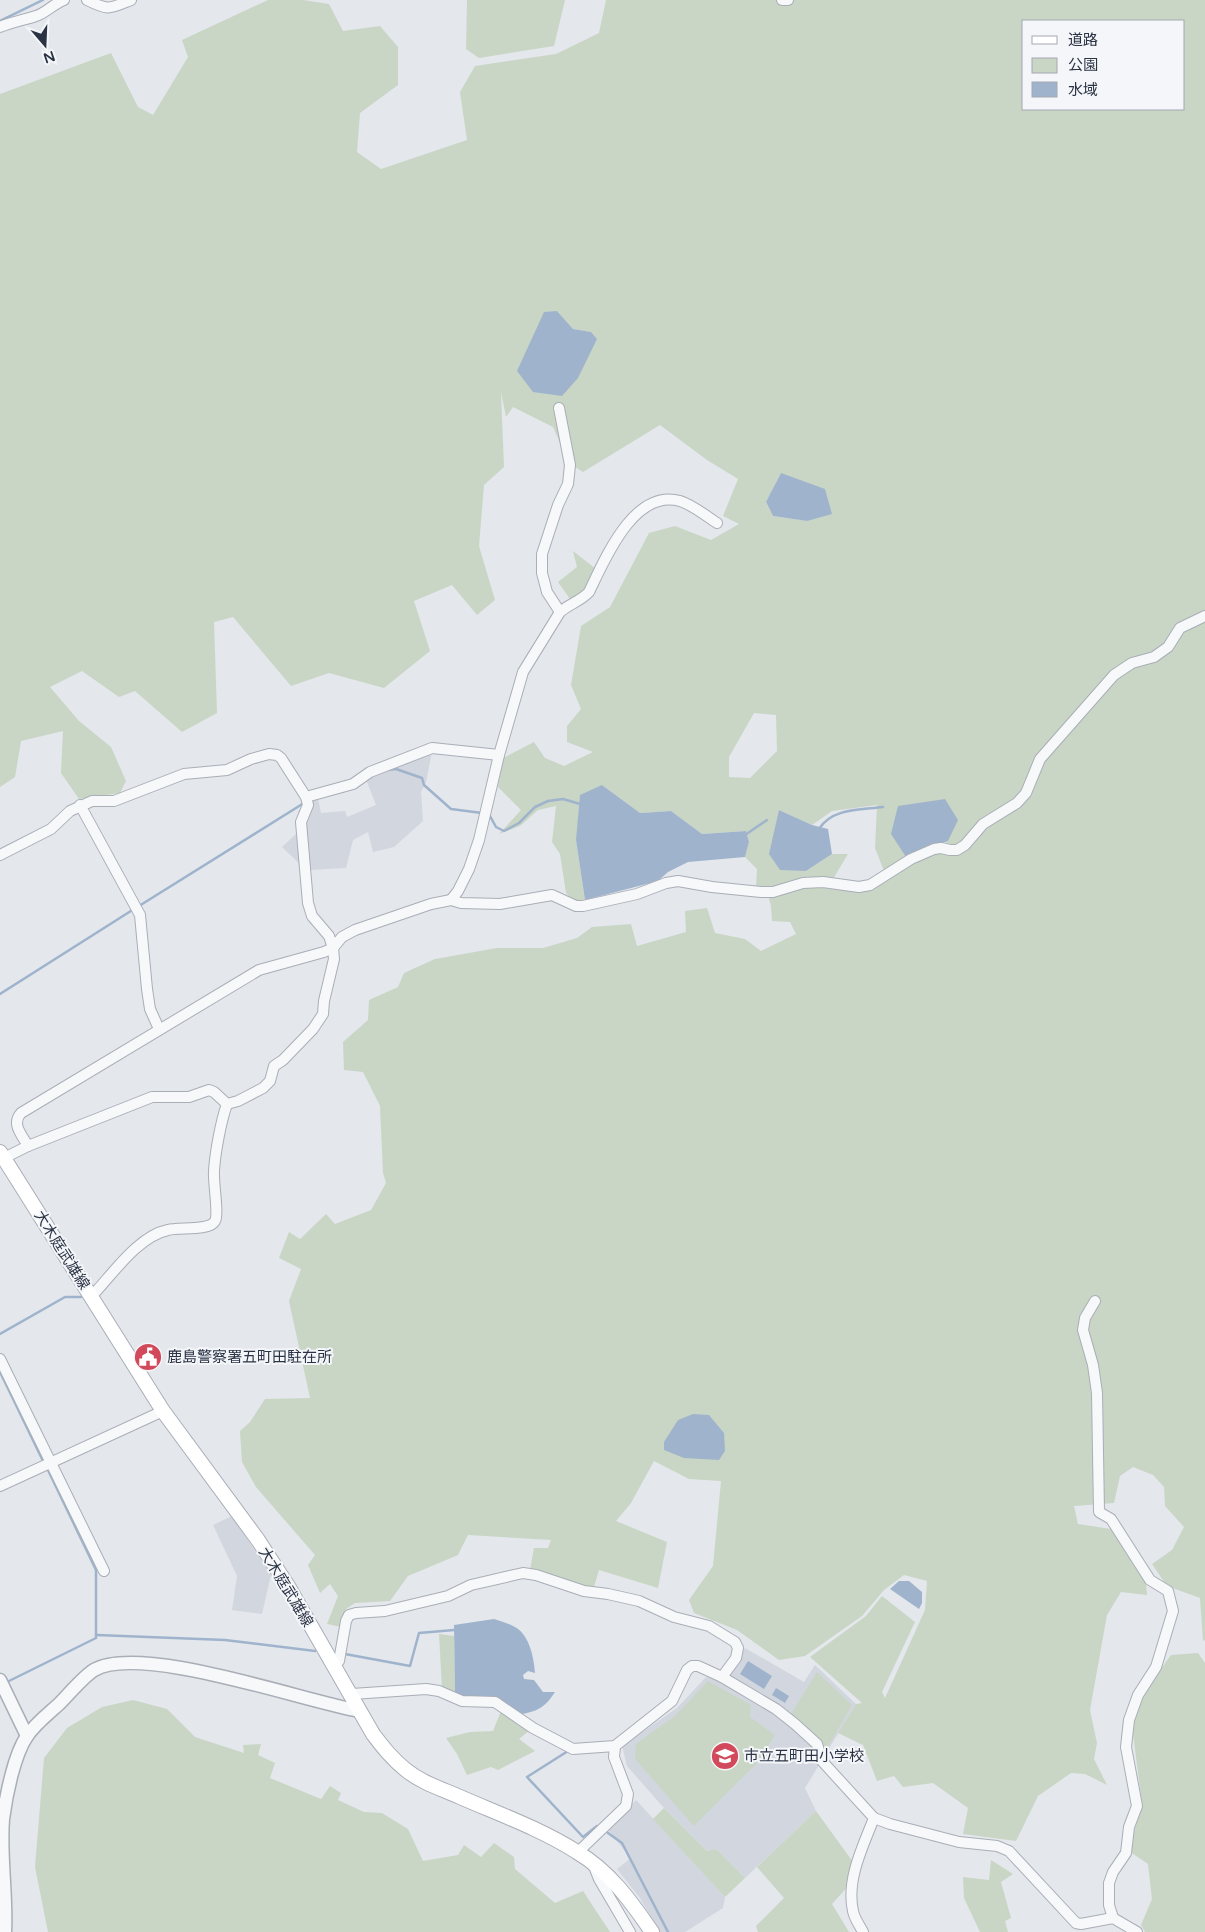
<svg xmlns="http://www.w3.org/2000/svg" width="1205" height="1932" font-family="'Varela Round','Noto Sans JP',sans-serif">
<rect width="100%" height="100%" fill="#e4e7ec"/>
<g fill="#d2d6de">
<polygon points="428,743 432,752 426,782 421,792 423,821 394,847 373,852 368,832 353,840 346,868 310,870 300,864 282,847 296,834 296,823 299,810 318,799 321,813 345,811 347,817 376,805 367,782 367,769"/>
<polygon points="232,1516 271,1575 262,1614 232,1610 237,1576 213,1525"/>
<polygon points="745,1648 804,1682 815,1665 856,1704 805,1788 816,1811 745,1878 716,1849 707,1851 664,1808 627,1766 622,1746 677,1708 706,1677 724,1680"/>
<polygon points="636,1800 725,1897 723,1908 685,1932 660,1932 640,1898 617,1869 631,1858 608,1830"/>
</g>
<g fill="#c9d6c5" fill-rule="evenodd">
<path d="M 268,0 L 303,0 L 329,4 L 343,31 L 380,26 L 398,47 L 398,85 L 360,113 L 357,152 L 381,169 L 467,140 L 460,92 L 475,66 L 556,54 L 599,33 L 606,0 L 1205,0 L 1205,1640 L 1203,1641 L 1200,1598 L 1167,1586 L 1152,1564 L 1172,1550 L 1184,1527 L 1165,1506 L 1164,1487 L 1153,1475 L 1133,1467 L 1120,1476 L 1114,1503 L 1074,1506 L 1078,1524 L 1111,1529 L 1146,1582 L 1147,1595 L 1121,1592 L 1107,1615 L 1090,1710 L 1097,1743 L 1094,1759 L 1107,1785 L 1085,1774 L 1071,1773 L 1038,1796 L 1016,1841 L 963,1834 L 968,1808 L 933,1783 L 903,1787 L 894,1776 L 877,1781 L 863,1745 L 838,1733 L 856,1704 L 862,1703 L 810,1657 L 866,1616 L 882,1596 L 915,1622 L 882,1692 L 885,1698 L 925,1610 L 927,1581 L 904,1575 L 884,1590 L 862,1616 L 805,1656 L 779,1660 L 737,1630 L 694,1613 L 689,1600 L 713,1566 L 721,1481 L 689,1479 L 654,1461 L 631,1503 L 616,1521 L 667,1542 L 658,1588 L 599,1570 L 593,1590 L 530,1570 L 534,1548 L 548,1548 L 551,1540 L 468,1535 L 458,1555 L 408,1576 L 390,1601 L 355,1603 L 346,1609 L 341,1627 L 327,1624 L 338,1596 L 330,1584 L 320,1593 L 308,1565 L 315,1555 L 256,1487 L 242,1462 L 240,1431 L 250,1422 L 265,1399 L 310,1398 L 289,1301 L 301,1269 L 279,1258 L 289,1232 L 300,1239 L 326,1214 L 335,1224 L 371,1210 L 386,1183 L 383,1173 L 380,1106 L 363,1072 L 344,1070 L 343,1042 L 368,1020 L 369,1000 L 398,987 L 404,973 L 435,959 L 497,948 L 543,948 L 577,938 L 592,927 L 631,924 L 637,946 L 686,932 L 685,911 L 707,908 L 715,933 L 745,939 L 761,951 L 796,934 L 790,922 L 772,921 L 771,906 L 768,895 L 803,887 L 826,884 L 863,891 L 909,864 L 937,852 L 948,841 L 906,857 L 884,871 L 875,848 L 877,805 L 832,811 L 812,825 L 779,810 L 806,871 L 832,854 L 848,854 L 833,879 L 808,878 L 767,889 L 756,888 L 757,869 L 745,857 L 749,842 L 746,831 L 702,834 L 671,811 L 640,813 L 602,785 L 576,840 L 585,900 L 575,902 L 566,893 L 560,854 L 552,842 L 556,806 L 538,810 L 520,826 L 499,834 L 521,810 L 498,787 L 503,758 L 534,742 L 545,758 L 564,766 L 593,752 L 567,742 L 567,726 L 581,709 L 571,685 L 581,626 L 610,607 L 649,533 L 675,526 L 711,540 L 739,524 L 723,516 L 738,479 L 707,460 L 660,425 L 583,472 L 569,463 L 553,427 L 513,407 L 506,417 L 501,392 L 504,467 L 484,485 L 479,546 L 495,600 L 477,615 L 452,585 L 414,601 L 430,651 L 384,688 L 329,673 L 291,686 L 233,617 L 214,622 L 217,713 L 182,732 L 135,691 L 119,697 L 82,671 L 50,687 L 79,721 L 111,747 L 126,781 L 120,793 L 79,799 L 61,773 L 63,731 L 21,741 L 15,777 L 0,787 L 0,94 L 111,53 L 138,107 L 153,115 L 188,57 L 182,40 ZM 1024,21 L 1184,21 L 1184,109 L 1024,109 ZM 557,311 L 573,329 L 590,332 L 562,396 ZM 781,473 L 807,521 L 773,516 L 766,503 ZM 754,713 L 776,715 L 777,751 L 750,778 L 729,777 L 729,757 Z"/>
<polygon points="467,0 565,0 554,46 479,58 466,49"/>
<polygon points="573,551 601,573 575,606 558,582 577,567"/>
<polygon points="439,1634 454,1636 455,1694 442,1688"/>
<polygon points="1198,1653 1205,1663 1205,1932 1145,1932 1141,1925 1152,1899 1148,1864 1129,1851 1142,1804 1132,1726 1142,1695 1171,1655"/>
<polygon points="817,1672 852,1705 827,1748 791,1714"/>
<polygon points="708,1681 751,1705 750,1717 775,1735 757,1763 694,1826 635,1759 636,1744 675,1716"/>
<polygon points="133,1700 167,1709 195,1737 244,1753 243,1745 261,1744 258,1755 275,1763 270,1778 321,1799 330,1786 341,1793 338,1800 364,1812 382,1813 408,1829 423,1861 458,1855 464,1845 481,1857 494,1843 514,1857 515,1869 555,1903 583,1891 610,1932 48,1932 35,1867 44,1758 67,1728 102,1707"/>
<polygon points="501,1711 530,1730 519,1739 535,1751 498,1770 491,1767 467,1775 457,1754 446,1738 470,1732 493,1731"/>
<polygon points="664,1808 707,1851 716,1849 745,1878 725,1897 653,1819"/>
<polygon points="816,1811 853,1862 850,1884 832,1904 849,1932 758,1932 756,1926 784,1898 757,1867"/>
<polygon points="991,1860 1013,1874 1001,1882 1011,1918 1005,1921 1008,1932 980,1932 964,1898 963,1877 989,1880"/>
</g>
<g fill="#9fb4cc">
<polygon points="557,311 573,329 591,332 597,339 578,378 562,396 533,392 517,371 544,312"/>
<polygon points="781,473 825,489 832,514 807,521 773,516 766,502"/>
<polygon points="602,785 640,813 671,811 702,834 746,831 749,842 745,857 688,862 668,872 658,881 585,900 576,840 580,795"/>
<polygon points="945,799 958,820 948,841 906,857 891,834 898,806"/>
<polygon points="779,810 812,825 828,829 832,854 806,871 780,870 769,854"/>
<polygon points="693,1414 709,1415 724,1433 725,1451 719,1460 684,1458 664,1450 664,1442 678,1420"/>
<polygon points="899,1581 909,1581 922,1592 922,1603 919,1609 890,1589"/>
<path d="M 494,1619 C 500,1621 507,1623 513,1626 C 529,1633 534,1657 535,1673 L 528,1671 L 523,1675 L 524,1679 L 534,1680 L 543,1692 L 555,1692 C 546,1706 539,1711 522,1714 L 497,1699 L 472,1698 L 455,1694 L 454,1625 Z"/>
<polygon points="748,1661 772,1676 764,1689 740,1674"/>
<polygon points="776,1688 789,1696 785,1703 772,1695"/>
</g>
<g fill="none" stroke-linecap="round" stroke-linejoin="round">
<g stroke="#9fb4cc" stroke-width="2.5">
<polyline points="0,21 43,0"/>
<polyline points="387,770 396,769 422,778 424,785 451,809 482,813"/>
<polyline points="487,815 490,816 496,827 504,831 519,823 535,807 548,801 563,799 580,804"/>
<path d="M 819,829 C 832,808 860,810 883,807"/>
<polyline points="745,835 767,820"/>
<polyline points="139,906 304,803"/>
<polyline points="0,994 134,909"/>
<polyline points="0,1334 65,1297 81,1297"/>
<polyline points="0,1372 44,1463"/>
<polyline points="97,1635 225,1640 315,1651"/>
<polyline points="345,1654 410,1666 419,1633 454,1630"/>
<polyline points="9,1681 96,1638 96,1570 47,1468"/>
<polyline points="568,1751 527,1777 583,1837 597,1826"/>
<polyline points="608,1833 622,1843 668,1932"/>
</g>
<defs>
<g id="minor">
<path d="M 87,0 C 109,11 109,9 131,0"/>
<polyline points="782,0 788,0"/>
<path d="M 0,27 C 12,22 24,20 36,16 C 46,13 53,4 64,0"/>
<polyline points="559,408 570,465 568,484 558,505 542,554 542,573 547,592 560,612"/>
<polyline points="306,797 353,784 370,772 432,748 499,755"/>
<polyline points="80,805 140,915 147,989 150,1009 159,1029"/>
<polyline points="0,855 51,829 70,811 92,801 114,801 184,774 227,770 251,759 269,754 277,755 281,758 306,797 308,805 301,822 308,903 312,916 329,936 333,948 334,959 324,1001 323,1014 313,1029 283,1060 274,1066 270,1081 263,1088 238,1101 227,1104"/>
<path d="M 451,900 L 458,891 L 469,869 L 479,840 L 499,755 L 523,672 L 560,612 C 569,604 581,601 589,592 C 605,559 634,488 680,501 C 693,505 706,516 717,523"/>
<path d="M 28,1146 C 22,1135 11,1124 21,1113 L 259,970 L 324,952 L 333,948 L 342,937 L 355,930 L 431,904 L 451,900 L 461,903 L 500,904 L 552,895 L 576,906 L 583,906 L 637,894 L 666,883 L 678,881 L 712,887 L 761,892 L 773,892 L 803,883 L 823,882 L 859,887 L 870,885 L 911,859 L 934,849 L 941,848 L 950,850 L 957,850 L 965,845 L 983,824 L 1017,803 L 1026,793 L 1040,759 L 1114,675 L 1132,663 L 1154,657 L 1168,647 L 1180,628 L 1205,616"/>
<polyline points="4,1158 28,1146 152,1097 189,1097 209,1090 214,1092 227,1104"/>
<path d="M 91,1297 C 112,1275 138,1236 168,1230 C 179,1227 210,1231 215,1221 C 219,1214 213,1182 214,1171 C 215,1153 221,1121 227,1104"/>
<polyline points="1095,1301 1085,1318 1083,1330 1093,1365 1097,1393 1099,1512 1111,1519 1150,1580 1168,1591 1173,1611 1156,1667 1138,1695 1129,1720 1126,1747 1137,1806 1129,1827 1126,1853 1113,1872 1109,1883 1109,1905 1113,1918"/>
<polyline points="0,1359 104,1571"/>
<polyline points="0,1486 163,1411"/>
<polyline points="333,1667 339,1661 346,1621 349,1615 356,1613 385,1611 448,1596 471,1585 523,1573 536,1575 584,1591 608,1594 639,1601 674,1617 709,1626 735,1642 738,1648 736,1658 722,1677"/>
<polyline points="352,1694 426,1689 439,1691 462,1701 495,1702 533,1728 573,1749 615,1746 672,1701 687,1670 692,1666 698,1666 722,1677 776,1709 795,1724 817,1744 822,1761 874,1818 890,1824 959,1842 997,1846 1009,1851 1076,1923 1081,1924 1113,1918 1137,1932"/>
<polyline points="578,1852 626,1806 628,1794 614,1757 615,1746"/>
<polyline points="593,1864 599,1879 630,1932"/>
<path d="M 863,1932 C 860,1926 854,1918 853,1911 C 846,1880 863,1846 874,1818"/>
</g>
<g id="tertiary">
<polyline points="0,1680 27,1736"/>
<path d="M 5,1932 C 7,1894 0,1857 3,1819 C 6,1796 14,1755 27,1736 C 35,1724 48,1714 59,1704 C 68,1695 84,1676 94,1670 C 140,1643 303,1701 360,1711"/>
</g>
<path id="secondary" d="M 0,1152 L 163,1411 L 258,1540 L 288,1586 L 373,1734 C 383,1747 392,1759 406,1770 C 422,1783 442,1789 460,1797 C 499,1814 541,1829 577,1852 C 609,1871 631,1901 652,1932"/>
</defs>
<use href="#minor" stroke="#a9aeb7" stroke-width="12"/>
<use href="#tertiary" stroke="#a9aeb7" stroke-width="15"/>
<use href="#secondary" stroke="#a9aeb7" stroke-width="16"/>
<use href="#minor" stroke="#f7f8fa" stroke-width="10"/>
<use href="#tertiary" stroke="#f7f8fa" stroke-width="12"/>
<use href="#secondary" stroke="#fff" stroke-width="14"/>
</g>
<defs>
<symbol id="civic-disc" viewBox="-11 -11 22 22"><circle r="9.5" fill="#d1495b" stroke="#f4f6f9"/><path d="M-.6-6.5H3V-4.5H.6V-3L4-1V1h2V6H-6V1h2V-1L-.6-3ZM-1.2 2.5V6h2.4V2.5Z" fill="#fff"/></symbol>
<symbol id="school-disc" viewBox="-11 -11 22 22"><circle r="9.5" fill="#d1495b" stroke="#f4f6f9"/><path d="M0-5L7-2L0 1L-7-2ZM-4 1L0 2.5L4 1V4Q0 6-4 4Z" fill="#fff"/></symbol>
</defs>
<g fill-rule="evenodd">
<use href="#civic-disc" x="132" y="1341" width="32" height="32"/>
<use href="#school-disc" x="709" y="1740" width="32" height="32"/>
</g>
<g text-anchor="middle" stroke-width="4" stroke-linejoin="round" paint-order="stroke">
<g font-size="15" fill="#2b3445" stroke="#f4f6f9">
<text transform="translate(62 1250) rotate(58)" y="5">大木庭武雄線</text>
<text transform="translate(286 1587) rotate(59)" y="5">大木庭武雄線</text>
</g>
<g font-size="15" fill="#2b3445" stroke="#f4f6f9" text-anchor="start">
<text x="167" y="1362">鹿島警察署五町田駐在所</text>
<text x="744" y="1761">市立五町田小学校</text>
</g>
</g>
<rect x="1022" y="20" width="162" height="90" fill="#f4f6f9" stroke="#a4a8b1"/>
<rect x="1032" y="36" width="25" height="8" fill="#ffffff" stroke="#a4a8b1"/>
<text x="1068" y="45" font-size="15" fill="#2b3445">道路</text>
<rect x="1032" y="58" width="25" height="15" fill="#c9d6c5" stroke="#a4a8b1"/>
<text x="1068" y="70" font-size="15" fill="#2b3445">公園</text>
<rect x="1032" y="82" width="25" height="15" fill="#9fb4cc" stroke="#a4a8b1"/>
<text x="1068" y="95" font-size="15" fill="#2b3445">水域</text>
<g transform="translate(45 45) rotate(161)" stroke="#f4f6f9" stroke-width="4" paint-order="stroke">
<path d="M0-4L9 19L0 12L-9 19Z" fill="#2b3445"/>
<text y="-8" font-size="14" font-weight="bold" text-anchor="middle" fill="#2b3445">N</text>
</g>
</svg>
